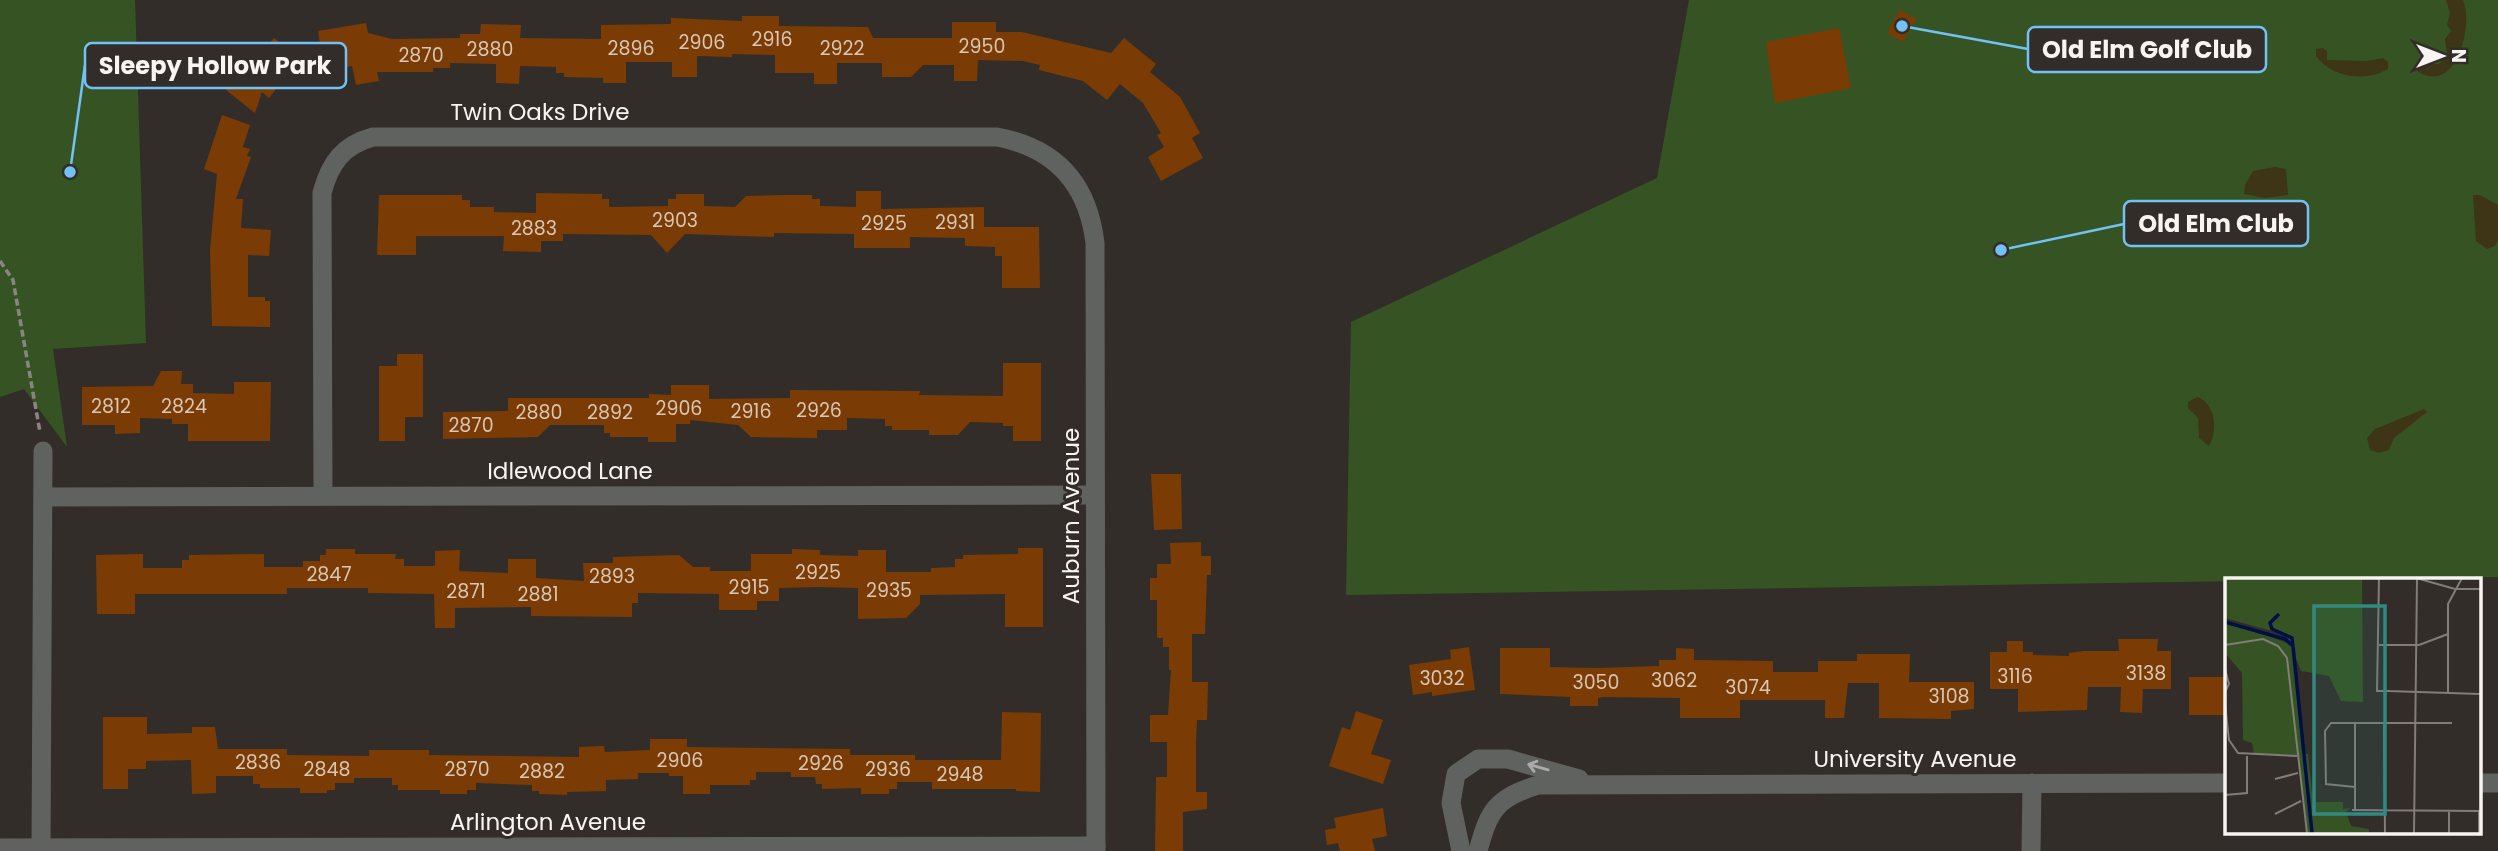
<svg xmlns="http://www.w3.org/2000/svg" width="2498" height="851" font-family="Poppins,sans-serif">
<rect width="100%" height="100%" fill="#322d29"/>
<g fill="#365423">
<polygon points="0,0 135,0 146,343 53,349 67,447 24,389 0,397"/>
<polygon points="1689,0 2498,0 2498,577 1346,595 1351,322 1657,178"/>
</g>
<g fill="#3d3515">
<path d="M 2446,0 L 2463,0 C 2474,24 2457,97 2417,71 L 2420,64 L 2439,64 L 2447,55 L 2445,39 L 2451,31 L 2447,25 L 2450,13 Z"/>
<path d="M 2323,48 L 2327,51 L 2327,60 L 2367,61 L 2383,58 L 2388,62 L 2388,69 C 2365,83 2331,77 2316,56 L 2316,49 Z"/>
<polygon points="2275,167 2286,169 2288,195 2265,198 2244,194 2245,185 2253,171"/>
<polygon points="2473,195 2480,195 2498,205 2498,240 2495,246 2487,249 2476,241"/>
<path d="M 2197,397 C 2216,403 2218,431 2209,446 L 2199,438 L 2198,418 L 2188,408 L 2188,402 Z"/>
<polygon points="2424,409 2427,412 2394,438 2389,450 2379,453 2370,450 2367,438 2375,429"/>
</g>
<g fill="#7a3c04">
<polygon points="1900,10 1916,19 1903,42 1887,33"/>
<polygon points="742,16 779,16 779,26 868,27 873,38 952,38 952,22 996,22 996,32 1022,32 1111,53 1124,38 1156,64 1150,72 1180,97 1200,133 1192,138 1203,158 1161,181 1148,157 1164,147 1157,135 1161,133 1143,103 1120,84 1107,100 1083,81 1039,70 1040,65 1023,61 978,60 977,81 954,81 954,65 923,65 911,77 882,77 882,63 837,63 837,84 814,84 814,73 775,73 775,55 732,54 732,57 697,56 697,77 672,77 672,62 626,62 626,83 603,83 603,78 564,77 564,73 556,73 556,67 520,66 519,84 496,83 496,64 450,63 450,68 433,68 433,72 377,72 379,81 356,85 352,66 318,72 312,44 320,43 318,31 366,23 368,33 392,39 460,38 460,34 480,34 481,24 521,25 520,38 601,39 601,25 671,24 671,18 742,21"/>
<polygon points="1839,28 1851,88 1775,103 1766,42"/>
<polygon points="274,38 300,59 269,98 262,92 255,113 226,90 243,68 236,63 251,44 263,51"/>
<polygon points="222,115 250,125 243,147 250,149 247,156 251,157 236,199 243,199 241,228 271,230 269,256 248,255 248,297 265,297 265,301 270,301 270,327 212,326 210,250 217,174 204,169"/>
<polygon points="856,191 881,191 881,209 984,207 984,227 1039,227 1040,288 1002,288 1002,256 995,256 995,247 965,246 965,238 910,237 910,248 854,248 854,234 774,233 774,237 685,234 667,253 651,235 563,234 563,241 541,241 541,252 503,251 504,236 416,236 416,255 377,255 379,195 462,195 462,200 470,200 470,207 494,207 494,212 536,213 536,193 602,194 602,199 609,199 609,207 668,206 668,199 676,199 676,194 704,194 704,206 735,207 746,196 785,195 812,195 812,199 820,199 820,206 856,207"/>
<polygon points="397,354 423,354 423,417 405,417 405,441 379,441 379,366 397,366"/>
<polygon points="1003,363 1041,363 1041,441 1013,441 1013,426 1003,426 1003,423 970,422 958,435 929,435 929,430 892,430 892,426 885,426 885,419 847,418 847,430 817,430 817,438 751,437 738,425 690,420 690,424 676,424 676,442 648,442 648,437 610,437 610,433 604,433 604,425 550,425 538,437 443,439 443,412 508,411 508,398 649,398 649,394 671,395 671,385 709,385 709,399 790,398 790,390 920,391 919,395 1003,396"/>
<polygon points="161,371 182,371 181,384 193,384 193,393 234,394 234,382 271,382 270,441 188,441 188,424 172,424 172,419 140,418 140,433 115,434 115,425 82,425 82,387 153,386"/>
<polygon points="1151,474 1181,474 1182,529 1154,530"/>
<polygon points="1201,542 1201,556 1211,556 1211,575 1207,575 1205,634 1192,634 1192,682 1208,682 1207,720 1197,720 1196,742 1196,792 1207,792 1207,809 1183,812 1183,851 1155,851 1156,777 1167,777 1167,742 1150,742 1150,715 1168,715 1171,670 1169,670 1169,647 1163,647 1163,638 1157,638 1157,600 1150,600 1150,578 1157,578 1157,564 1171,564 1170,543"/>
<polygon points="1018,548 1043,548 1043,627 1005,627 1005,594 920,595 920,604 906,618 858,619 858,588 819,587 779,588 779,601 757,601 757,610 719,610 719,594 638,593 638,603 632,603 632,617 531,616 531,607 455,608 455,628 435,628 434,594 368,593 368,588 287,588 287,594 135,594 135,614 97,614 96,555 143,554 143,568 182,568 182,560 189,560 189,555 264,554 264,567 303,567 303,561 320,561 320,555 326,555 326,549 355,549 355,554 396,554 395,559 404,559 404,566 435,566 435,551 460,550 459,571 508,573 508,559 536,559 536,578 584,581 583,563 613,563 613,557 679,555 693,567 710,567 710,571 751,571 751,554 792,554 792,549 820,550 820,555 858,556 858,550 886,550 886,572 931,572 931,568 955,567 955,559 963,559 963,555 1018,554"/>
<polygon points="2118,639 2158,639 2157,651 2171,651 2171,689 2143,689 2142,713 2120,712 2121,687 2088,687 2087,710 2018,712 2018,689 1990,689 1990,652 2007,652 2007,641 2023,641 2023,652 2033,652 2033,655 2069,656 2069,653 2084,651 2119,651"/>
<polygon points="1469,647 1475,690 1432,696 1432,692 1413,695 1409,665 1451,659 1450,650"/>
<polygon points="1500,648 1550,648 1550,667 1598,668 1659,666 1659,660 1676,660 1676,648 1694,649 1694,660 1773,661 1773,672 1818,672 1818,661 1857,661 1857,654 1910,654 1909,682 1974,682 1974,709 1951,711 1951,719 1879,718 1879,683 1848,683 1844,718 1825,718 1825,700 1740,700 1740,718 1680,718 1680,698 1603,697 1598,698 1598,706 1570,706 1570,697 1500,694"/>
<rect x="2189" y="677" width="38" height="38"/>
<polygon points="1356,711 1383,720 1371,754 1391,760 1383,784 1329,766 1342,727 1350,730"/>
<polygon points="1002,712 1041,713 1040,792 1016,791 1016,789 932,789 932,782 897,782 897,789 889,789 889,794 861,794 861,788 822,789 822,784 816,784 815,777 791,777 791,772 756,772 756,780 750,780 750,785 710,785 710,794 683,794 683,776 669,776 669,773 638,773 638,779 606,780 606,791 567,792 567,795 539,794 539,791 532,791 532,785 476,783 476,790 467,790 467,794 440,794 440,790 398,790 398,785 392,785 392,778 354,778 354,783 335,783 335,790 327,790 327,793 300,793 300,788 260,788 260,784 253,784 253,776 216,776 216,793 192,794 191,760 146,761 146,769 128,769 128,789 103,789 103,717 147,717 147,734 192,733 192,727 215,727 218,749 287,749 287,755 369,756 369,750 429,750 429,755 579,757 579,747 604,746 605,752 650,750 650,739 687,739 687,747 850,749 850,755 915,755 915,760 1001,760"/>
<polygon points="1383,808 1387,836 1372,839 1375,851 1340,851 1338,843 1327,845 1325,830 1336,828 1334,818"/>
</g>
<g fill="none" stroke-linecap="round" stroke-linejoin="round">
<polyline stroke="#8a8582" stroke-width="3.5" stroke-dasharray="7 3.5" stroke-linecap="butt" points="0,261 13,280 40,432"/>
<g stroke="#606260" stroke-width="19">
<path d="M 323,495 L 322,193 C 330,163 343,145 373,137 L 997,137 C 1056,148 1088,184 1095,243 L 1096,851"/>
<polyline points="44,497 1095,495"/>
<polyline points="2479,783 2498,783"/>
<polyline points="0,848 1096,846"/>
<polyline points="41,851 43,451"/>
<polyline points="1461,851 1451,803 1456,774 1478,759 1508,759 1579,779"/>
<path d="M 1478,851 C 1489,810 1496,798 1538,785 L 2227,783"/>
<polyline points="2031,851 2032,783"/>
</g>
</g>
<defs><path id="oneway-shaft" d="M-6 0H5M1.5-3L5.5 0L1.5 3" fill="none" stroke-width="1.6" stroke-linecap="round" stroke-linejoin="round" transform="scale(1.75)"/></defs>
<use stroke="#acaba9" href="#oneway-shaft" transform="translate(1538 767) rotate(-164)"/>
<g text-anchor="middle" stroke-width="6" stroke-linejoin="round" paint-order="stroke">
<g font-size="19" fill="#d8c6b6">
<text x="772" y="46">2916</text>
<text x="702" y="49">2906</text>
<text x="982" y="53">2950</text>
<text x="631" y="55">2896</text>
<text x="842" y="55">2922</text>
<text x="490" y="56">2880</text>
<text x="421" y="62">2870</text>
<text x="675" y="227">2903</text>
<text x="955" y="229">2931</text>
<text x="884" y="230">2925</text>
<text x="534" y="235">2883</text>
<text x="111" y="413">2812</text>
<text x="184" y="413">2824</text>
<text x="679" y="415">2906</text>
<text x="819" y="417">2926</text>
<text x="751" y="418">2916</text>
<text x="539" y="419">2880</text>
<text x="610" y="419">2892</text>
<text x="471" y="432">2870</text>
<text x="818" y="579">2925</text>
<text x="329" y="581">2847</text>
<text x="612" y="583">2893</text>
<text x="749" y="594">2915</text>
<text x="889" y="597">2935</text>
<text x="466" y="598">2871</text>
<text x="538" y="601">2881</text>
<text x="2146" y="680">3138</text>
<text x="2015" y="683">3116</text>
<text x="1442" y="685">3032</text>
<text x="1674" y="687">3062</text>
<text x="1596" y="689">3050</text>
<text x="1748" y="694">3074</text>
<text x="1949" y="703">3108</text>
<text x="680" y="767">2906</text>
<text x="258" y="769">2836</text>
<text x="821" y="770">2926</text>
<text x="327" y="776">2848</text>
<text x="467" y="776">2870</text>
<text x="888" y="776">2936</text>
<text x="542" y="778">2882</text>
<text x="960" y="781">2948</text>
</g>
<g font-size="23" fill="#f8f4f2" stroke="#322d29">
<text x="540" y="120">Twin Oaks Drive</text>
<text x="570" y="479">Idlewood Lane</text>
<text transform="translate(1071 516) rotate(-90)" y="8">Auburn Avenue</text>
<text x="1915" y="767">University Avenue</text>
<text x="548" y="830">Arlington Avenue</text>
</g>
</g>
<g transform="translate(2225 578)">
<rect width="256" height="256" fill="#322d29"/>
<path d="M 0,0 L 137,0 L 138,124 L 116,123 L 104,98 L 76,93 L 70,78 L 77,176 L 83,176 L 88,224 L 118,224 L 118,231 L 126,230 L 121,234 L 126,248 L 144,251 L 144,255 L 83,255 L 73,177 L 29,176 L 27,165 L 18,162 L 17,95 L 0,75 L 0,42 L 67,67 L 61,57 L 0,40 Z" fill="#365423"/>
<path fill="none" stroke="#001047" stroke-width="3.5" d="M 54,36 L 45,45 L 47,51 L 67,60 L 68,68M 0,44 L 60,61 L 68,68 L 87,255"/>
<path fill="none" stroke="#817d79" stroke-width="2" d="M 154,0 L 152,113 L 165,113M 191,0 L 230,11 L 256,11M 256,44 L 256,182M 0,67 L 38,61 L 53,68 L 62,80 L 82,255M 154,67 L 194,67 L 223,56M 0,91 L 4,106 L 0,114M 163,113 L 255,116M 223,114 L 223,26 L 237,0M 0,126 L 4,162 L 13,175 L 72,178M 130,145 L 130,232M 159,145 L 160,255M 50,201 L 73,195M 130,209 L 101,206 L 100,153 L 106,145 L 227,145M 0,217 L 22,215 L 22,178M 127,232 L 254,233 L 254,255M 50,236 L 76,223M 189,255 L 192,0M 224,255 L 224,233"/>
<path fill="#328982" fill-opacity="0.15" stroke="#328982" stroke-width="3.5" d="M 89,28 L 160,28 L 160,236 L 89,236 Z"/>
<rect width="256" height="256" fill="none" stroke="#f8f4f2" stroke-width="3.5"/>
</g>
<path fill="none" stroke="#73c1f5" stroke-width="2.5" d="M1902 26L2028 49M70 172L85 65M2001 250L2124 224"/>
<g fill="#73c1f5" stroke="#322d29" stroke-width="2.5">
<circle cx="1902" cy="26" r="7"/>
<circle cx="70" cy="172" r="7"/>
<circle cx="2001" cy="250" r="7"/>
</g>
<g fill="#322d29" stroke="#73c1f5" stroke-width="2.5">
<rect x="2028" y="27" width="238" height="45" rx="7"/>
<rect x="85" y="43" width="261" height="45" rx="7"/>
<rect x="2124" y="201" width="184" height="45" rx="7"/>
</g>
<g font-size="24" text-anchor="middle" font-weight="bold" fill="#f8f4f2">
<text x="2147" y="58">Old Elm Golf Club</text>
<text x="215" y="74">Sleepy Hollow Park</text>
<text x="2216" y="232">Old Elm Club</text>
</g>
<g transform="translate(2442 56) rotate(90)" stroke="#322d29" stroke-width="5" paint-order="stroke">
<path d="M0-5L12 26L0 18L-12 26Z" fill="#f8f4f2"/>
<text y="-10" font-size="19" font-weight="bold" text-anchor="middle" fill="#f8f4f2">N</text>
</g>
</svg>
